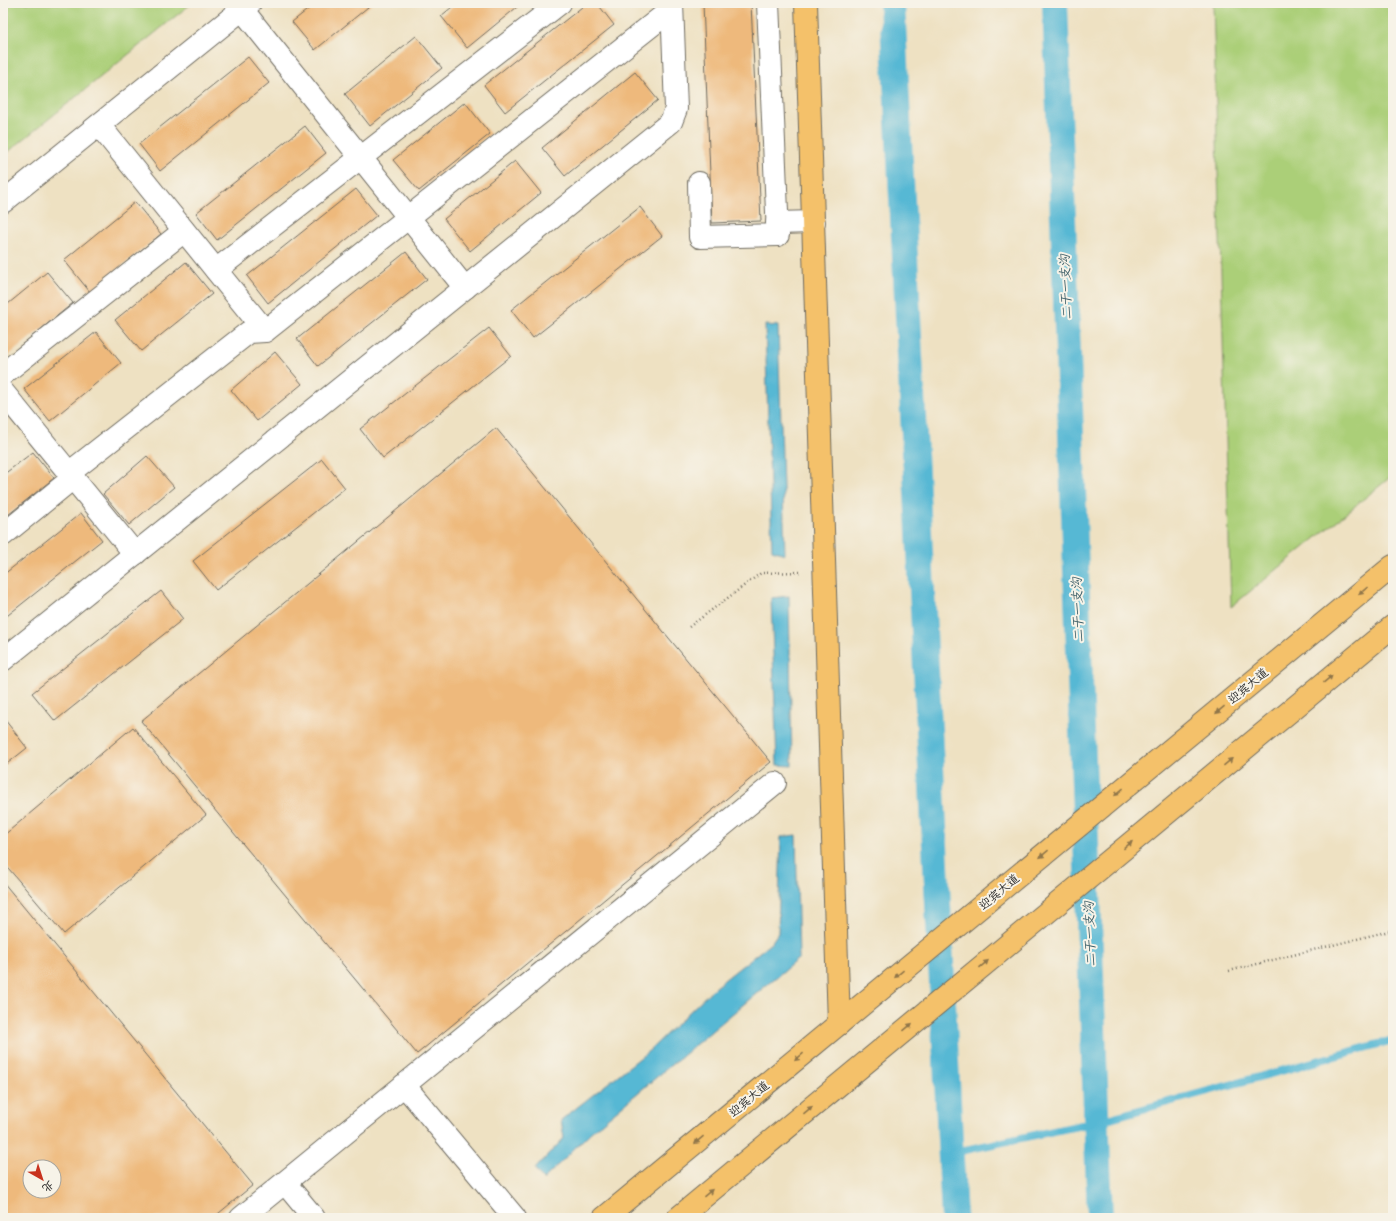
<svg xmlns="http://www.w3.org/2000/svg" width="1396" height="1221" font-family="Delius,'LXGW WenKai TC',sans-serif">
<rect width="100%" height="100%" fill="#f7f3e8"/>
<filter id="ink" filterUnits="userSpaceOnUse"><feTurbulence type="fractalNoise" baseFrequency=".025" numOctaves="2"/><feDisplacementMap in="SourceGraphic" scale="8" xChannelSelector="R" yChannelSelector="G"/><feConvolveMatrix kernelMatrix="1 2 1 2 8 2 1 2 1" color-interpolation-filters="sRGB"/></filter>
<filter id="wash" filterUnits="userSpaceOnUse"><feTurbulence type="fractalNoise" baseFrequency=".012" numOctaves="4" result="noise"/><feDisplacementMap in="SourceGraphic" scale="16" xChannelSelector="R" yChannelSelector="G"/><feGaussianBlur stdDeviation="0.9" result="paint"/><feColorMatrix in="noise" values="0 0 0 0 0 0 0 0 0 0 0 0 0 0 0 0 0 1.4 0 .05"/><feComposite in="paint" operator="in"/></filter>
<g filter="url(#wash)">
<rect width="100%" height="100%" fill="#eee1c2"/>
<g fill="#abcf78" stroke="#6b7d52">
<polygon points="3,3 192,3 3,156"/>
<polygon points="1213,3 1393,3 1393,475 1231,607"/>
</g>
<g fill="#56b8d4" stroke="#407280">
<polygon points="765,325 778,326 785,554 772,550"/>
<polygon points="789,596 792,766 777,765 771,598"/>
<polygon points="796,835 799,958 591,1132 543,1180 535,1169 564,1138 561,1120 650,1050 714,988 771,943 778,933 781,837"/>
</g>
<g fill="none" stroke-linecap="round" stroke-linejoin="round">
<polyline stroke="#56b8d4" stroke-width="8" points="951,1153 1096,1122 1393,1040"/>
<g stroke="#56b8d4" stroke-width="26">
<polyline points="892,3 954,1218"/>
<polyline points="1055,3 1100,1218"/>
</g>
</g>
<g id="blocks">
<g fill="#eeb97b" fill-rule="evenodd">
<polygon points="316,3 373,3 315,50 292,22"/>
<polygon points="457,3 522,3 467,48 441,16"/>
<polygon points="587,3 597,3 614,25 505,112 484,85"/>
<polygon points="703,3 751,3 761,221 712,223"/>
<polygon points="416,36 442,68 370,126 345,94"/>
<polygon points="248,57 269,83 160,171 139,144"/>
<polygon points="635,72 658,100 565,176 542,148"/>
<polygon points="465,102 490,134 419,191 393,160"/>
<polygon points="305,126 326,153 217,240 196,213"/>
<polygon points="515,161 541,193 470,251 444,219"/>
<polygon points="356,189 377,215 268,303 247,276"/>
<polygon points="135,202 161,234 90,292 64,260"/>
<polygon points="640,207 662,236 533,338 511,310"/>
<polygon points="406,252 427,279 318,366 297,339"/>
<polygon points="186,262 212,294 141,351 115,320"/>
<polygon points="47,272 73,303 3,360 3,308"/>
<polygon points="489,328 511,356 383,458 360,429"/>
<polygon points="96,332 121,363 50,421 24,389"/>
<polygon points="275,352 302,384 257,421 231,390"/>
<polygon points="496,428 771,762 417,1054 141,721"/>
<polygon points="33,452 54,478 3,519 3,475"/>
<polygon points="147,456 174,487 129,525 103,494"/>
<polygon points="322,459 345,488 216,590 193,561"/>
<polygon points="81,513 102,540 3,619 3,575"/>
<polygon points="161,591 183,619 55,721 32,693"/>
<polygon points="5,720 27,748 3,767 3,721"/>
<polygon points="133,727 206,815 64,934 3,862 3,836"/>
<path d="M 3,882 L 253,1185 L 213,1218 L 3,1218 ZM 30,1167 L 54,1167 L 54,1191 L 30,1191 Z"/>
</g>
</g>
</g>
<g filter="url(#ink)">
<use href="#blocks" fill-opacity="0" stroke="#6f6b60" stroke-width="1"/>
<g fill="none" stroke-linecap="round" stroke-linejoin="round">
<defs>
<g id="minor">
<polyline points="237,3 465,288"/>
<polyline points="99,125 265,331"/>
<polyline points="699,183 700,237 778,235 768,3"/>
<polyline points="3,202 250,3"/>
<polyline points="777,223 814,222"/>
<polyline points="216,270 560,3"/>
<polyline points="3,374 184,231"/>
<polyline points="3,392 135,554"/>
<polyline points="69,473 249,332 265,331 672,9"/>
<polyline points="3,535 73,478"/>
<polyline points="3,660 671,122 676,109 672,3"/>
<polyline points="404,1085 515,1218"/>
<polyline points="285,1183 314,1218"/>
<polyline points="241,1218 775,783"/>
</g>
<polyline id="major" points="806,3 839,1024"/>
<g id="highway">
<polyline points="604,1218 1393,566"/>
<polyline points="678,1218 1393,626"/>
</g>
</defs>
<use href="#minor" stroke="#6f6b60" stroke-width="24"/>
<use href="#major" stroke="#6f6b60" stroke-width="24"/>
<use href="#highway" stroke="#6f6b60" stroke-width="24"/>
<g stroke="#6f6b60" stroke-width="2.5" stroke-dasharray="1 3" stroke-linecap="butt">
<polyline points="689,627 761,573 800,572"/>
<polyline points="1229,971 1393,930"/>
</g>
<use href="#minor" stroke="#fff" stroke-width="22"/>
<use href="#major" stroke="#f4c16a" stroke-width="22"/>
<use href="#highway" stroke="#f4c16a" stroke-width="22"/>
</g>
<defs><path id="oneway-solid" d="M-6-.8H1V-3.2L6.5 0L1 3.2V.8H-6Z"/></defs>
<g fill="#90764a">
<use href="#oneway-solid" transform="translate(1363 591) rotate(140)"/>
<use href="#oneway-solid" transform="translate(1328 679) rotate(-40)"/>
<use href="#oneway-solid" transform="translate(1220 710) rotate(140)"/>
<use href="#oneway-solid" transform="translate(1228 762) rotate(-40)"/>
<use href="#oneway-solid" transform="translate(1119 792) rotate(140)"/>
<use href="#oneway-solid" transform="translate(1128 845) rotate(-40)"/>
<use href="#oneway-solid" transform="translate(1044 854) rotate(140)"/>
<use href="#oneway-solid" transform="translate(984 964) rotate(-40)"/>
<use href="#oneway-solid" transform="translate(899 974) rotate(140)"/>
<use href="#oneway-solid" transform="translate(908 1027) rotate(-40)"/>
<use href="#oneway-solid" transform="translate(799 1057) rotate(140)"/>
<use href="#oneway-solid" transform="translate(808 1110) rotate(-40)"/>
<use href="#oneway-solid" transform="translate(699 1140) rotate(140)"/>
<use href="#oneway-solid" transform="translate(708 1193) rotate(-40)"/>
</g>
</g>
<g text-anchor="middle" stroke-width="4" stroke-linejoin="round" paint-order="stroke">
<g font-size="12" fill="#2b2b2b" stroke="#f7f3e8">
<text transform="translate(1248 686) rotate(-40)" y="4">迎宾大道</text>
<text transform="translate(999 892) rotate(-40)" y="4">迎宾大道</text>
<text transform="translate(749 1099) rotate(-40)" y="4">迎宾大道</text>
</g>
<g font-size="13" font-style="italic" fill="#3a5c66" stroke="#f7f3e8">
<text transform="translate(1065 287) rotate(-92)" y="5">二干一支沟</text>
<text transform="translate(1077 610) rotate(-92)" y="5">二干一支沟</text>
<text transform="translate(1089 934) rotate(-92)" y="5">二干一支沟</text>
</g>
</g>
<rect width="1396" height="1221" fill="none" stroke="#f7f3e8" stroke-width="16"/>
<g transform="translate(42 1179) rotate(141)"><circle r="19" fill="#f7f3e8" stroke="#a5a39c"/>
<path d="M0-3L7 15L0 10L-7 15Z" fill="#c8321e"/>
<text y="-6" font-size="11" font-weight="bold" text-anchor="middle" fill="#2b2b2b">北</text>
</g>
</svg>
